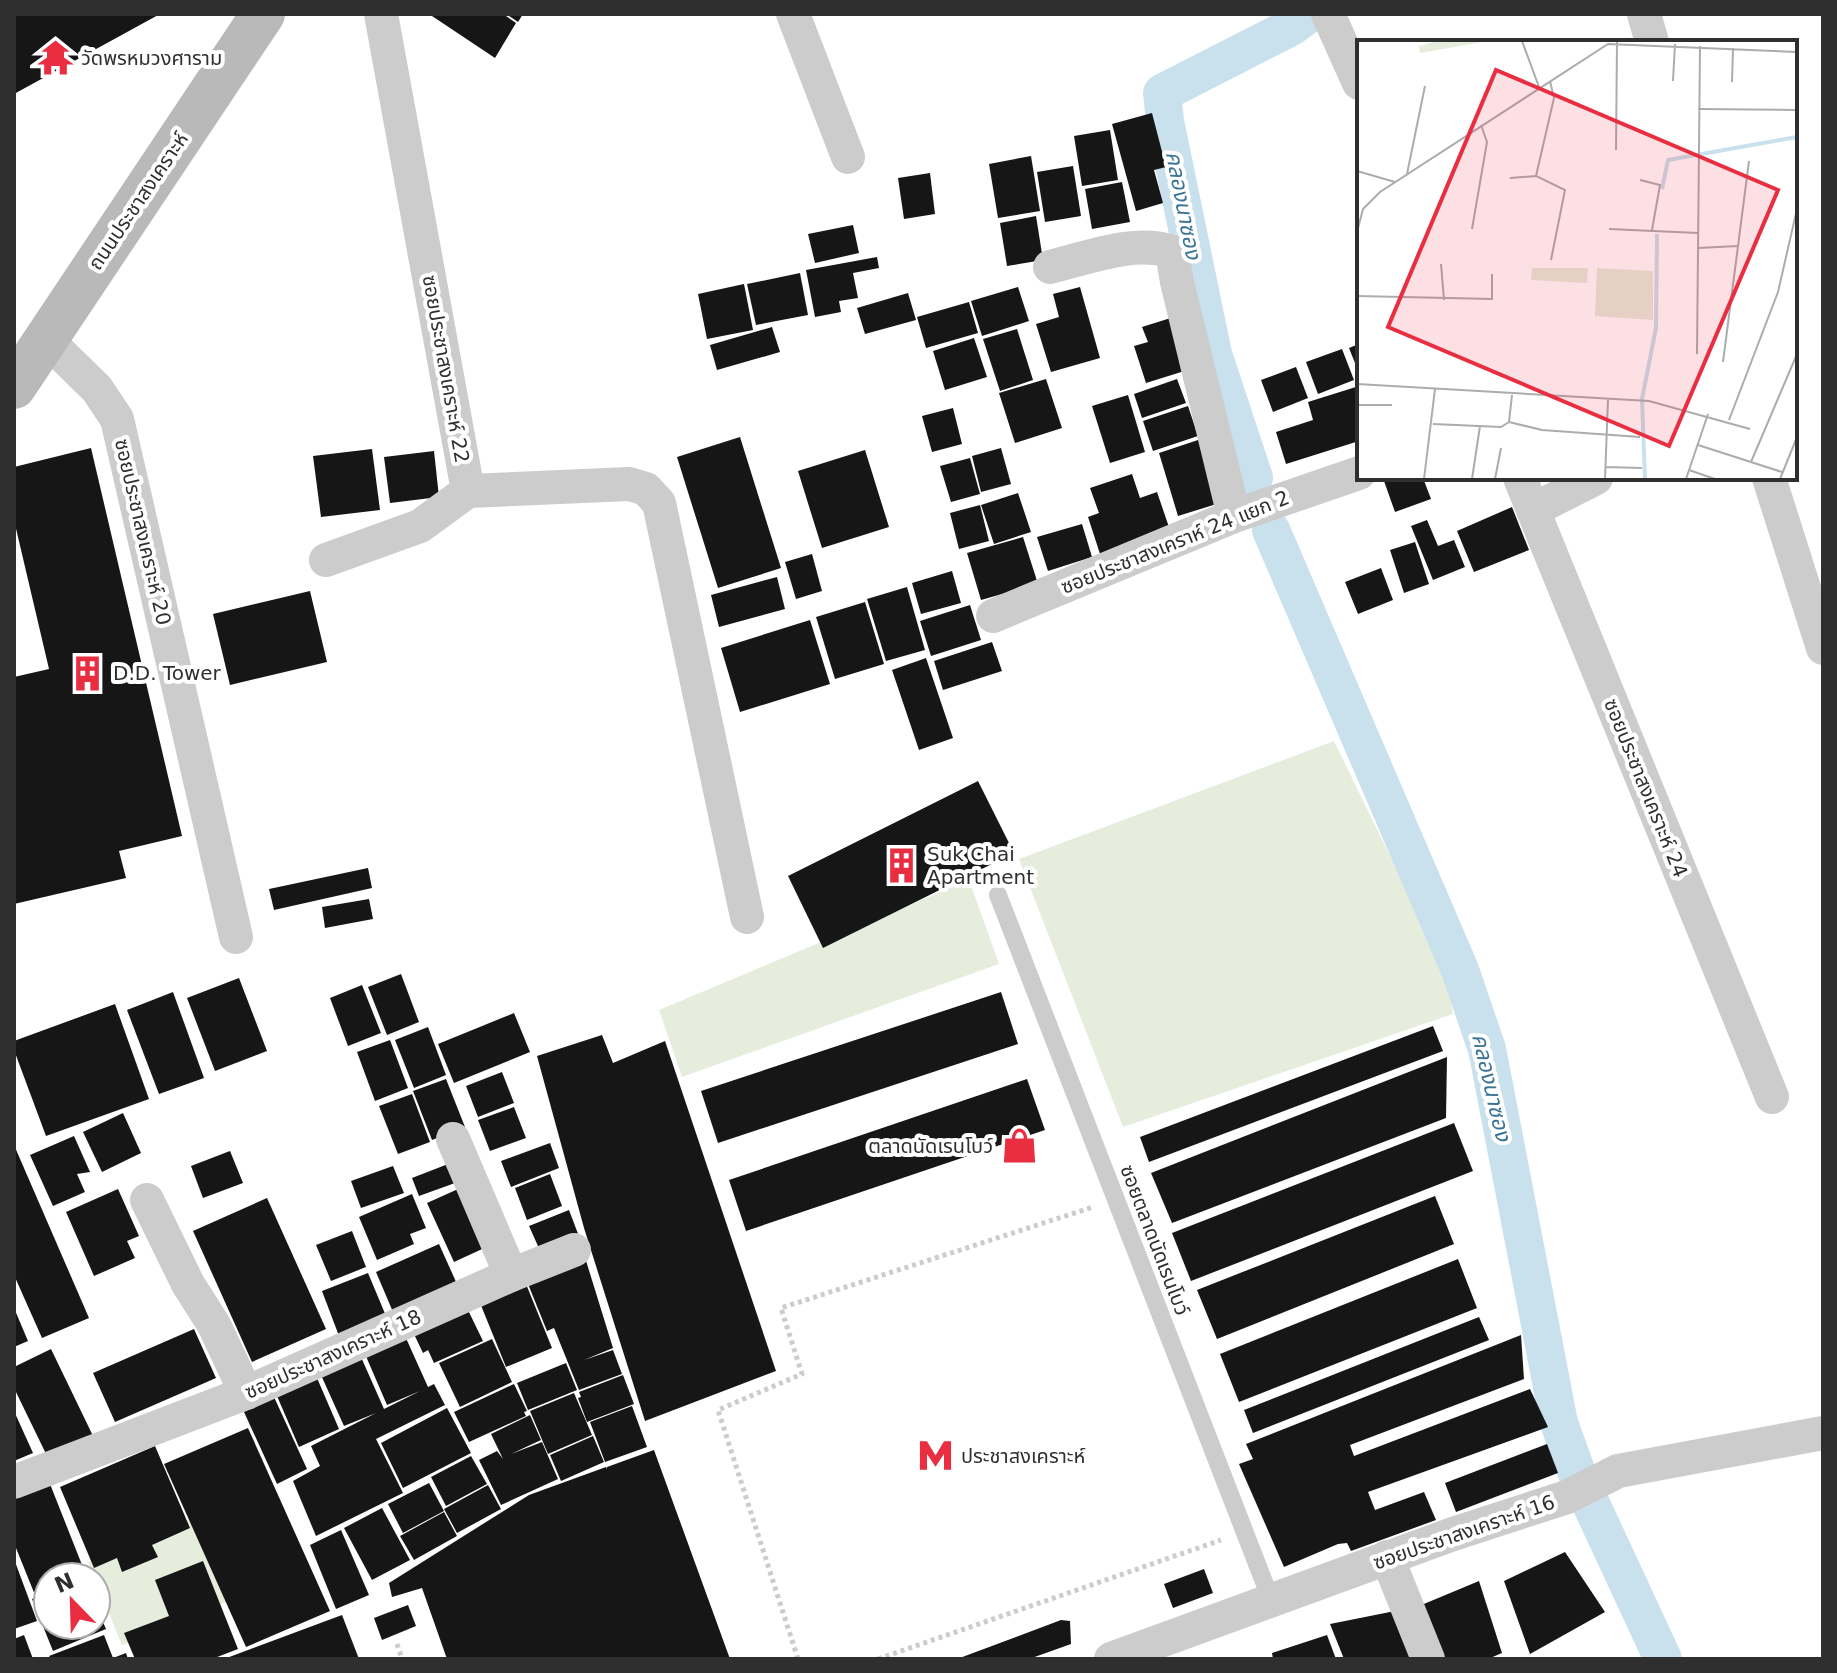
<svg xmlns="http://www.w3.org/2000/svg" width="1837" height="1673" font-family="'DejaVu Sans','Noto Sans Thai',sans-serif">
<rect width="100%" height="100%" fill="#fff"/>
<g fill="#e6eddd">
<polygon points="1334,741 1446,971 1453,1014 1123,1127 1019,859"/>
<polygon points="969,880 999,964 682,1077 659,1010"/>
<polygon points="202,1514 236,1598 122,1645 88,1562"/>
</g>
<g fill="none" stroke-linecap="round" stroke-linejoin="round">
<g stroke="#c9e0ed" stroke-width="38">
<polyline points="1254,478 1213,354 1165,121 1162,93 1291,27 1309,14"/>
<polyline points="1271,530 1460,970 1487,1049 1559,1423 1578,1476 1663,1659"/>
</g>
</g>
<g fill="#161616">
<polygon points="14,14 160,14 14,94"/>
<polygon points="429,14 503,14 516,23 495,58"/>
<polygon points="506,14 523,14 518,22"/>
<polygon points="1152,113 1166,167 1154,170 1163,203 1136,211 1112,124"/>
<polygon points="1110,130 1118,180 1082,186 1074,136"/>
<polygon points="1031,156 1040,211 998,218 989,164"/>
<polygon points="1073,166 1081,216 1045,222 1037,172"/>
<polygon points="930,173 935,214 904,219 898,178"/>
<polygon points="1122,182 1130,222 1092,229 1085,189"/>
<polygon points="1036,216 1043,260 1007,266 1000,223"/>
<polygon points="853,225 859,253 815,263 808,234"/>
<polygon points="877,257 879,268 853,273 858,298 839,301 841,312 815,317 806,270"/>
<polygon points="800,273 808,315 756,325 747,284"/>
<polygon points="744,284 753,330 707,339 698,294"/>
<polygon points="1018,287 1029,321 982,336 971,301"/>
<polygon points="1080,287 1100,358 1051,372 1036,324 1059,317 1053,294"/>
<polygon points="908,293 916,320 865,334 857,308"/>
<polygon points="969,302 978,333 926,348 917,317"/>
<polygon points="1177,316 1194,368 1146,383 1134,346 1148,342 1142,327"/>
<polygon points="772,327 780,352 717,370 710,345"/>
<polygon points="1017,329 1033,380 1000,391 983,339"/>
<polygon points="974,338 987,377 945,390 933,351"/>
<polygon points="1359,344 1359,373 1349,348"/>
<polygon points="1342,349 1354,380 1318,394 1306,362"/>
<polygon points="1296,367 1308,398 1273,412 1261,380"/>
<polygon points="1046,379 1062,428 1015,443 999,393"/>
<polygon points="1177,379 1186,403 1142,418 1134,394"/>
<polygon points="1359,386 1359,441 1286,464 1276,432 1313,420 1308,402"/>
<polygon points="1128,395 1145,452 1110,463 1092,406"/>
<polygon points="1188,406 1198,436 1153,451 1143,421"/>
<polygon points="953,408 962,444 932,452 922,416"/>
<polygon points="740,437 781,568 718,588 677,457"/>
<polygon points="1204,438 1223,502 1178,516 1159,453"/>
<polygon points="91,448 182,836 119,851 126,878 14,904 14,677 49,669 14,520 14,467"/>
<polygon points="1001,448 1011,484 981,492 972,456"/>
<polygon points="372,449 380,510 321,517 313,456"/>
<polygon points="865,450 889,527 822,548 798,471"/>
<polygon points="434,451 439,497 390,503 384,457"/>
<polygon points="970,458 980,494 951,502 940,466"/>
<polygon points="1132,474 1140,498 1157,492 1171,533 1101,557 1088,517 1099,513 1090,488"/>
<polygon points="1392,478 1423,478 1431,499 1395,512 1384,481"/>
<polygon points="1018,493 1031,532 994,544 981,505"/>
<polygon points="980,505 989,541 959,549 950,513"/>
<polygon points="1512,507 1529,550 1474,572 1457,531"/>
<polygon points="1427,520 1438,546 1454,540 1465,567 1433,580 1411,526"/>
<polygon points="1082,524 1092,557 1048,571 1037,537"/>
<polygon points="1023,537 1038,584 981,600 967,553"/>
<polygon points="1415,542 1429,584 1404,593 1390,550"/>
<polygon points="812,554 822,591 796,599 785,562"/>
<polygon points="1381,568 1393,600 1358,614 1345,582"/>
<polygon points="952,571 961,603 921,614 912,583"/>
<polygon points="777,577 785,609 719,627 711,595"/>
<polygon points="907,587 925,650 886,661 867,599"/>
<polygon points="310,591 327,662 230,685 213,614"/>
<polygon points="865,602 884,664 835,679 816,617"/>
<polygon points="970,605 981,640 931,656 920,621"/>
<polygon points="810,620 830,684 740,712 721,648"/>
<polygon points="992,642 1002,671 943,690 934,661"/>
<polygon points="926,658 953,738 919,750 892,670"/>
<polygon points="978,781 1014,853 823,948 788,876"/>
<polygon points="368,868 372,888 274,910 269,889"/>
<polygon points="369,899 373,919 325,928 322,907"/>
<polygon points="401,974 419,1022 387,1035 368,987"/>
<polygon points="239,978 267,1051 215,1071 187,998"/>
<polygon points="362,985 381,1033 348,1046 330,998"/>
<polygon points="173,992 204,1078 159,1094 127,1010"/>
<polygon points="1001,992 1018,1044 718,1143 701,1091"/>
<polygon points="115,1004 149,1099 46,1136 14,1050 14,1041"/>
<polygon points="514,1013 530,1052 454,1083 438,1044"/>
<polygon points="1433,1026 1443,1051 1149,1162 1140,1137"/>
<polygon points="428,1027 446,1075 414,1088 395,1040"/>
<polygon points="602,1035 613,1063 665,1041 776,1371 645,1421 584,1228 537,1056"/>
<polygon points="390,1040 408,1088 375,1101 357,1052"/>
<polygon points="1447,1057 1446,1118 1172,1223 1151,1173"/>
<polygon points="502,1072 514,1103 478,1117 466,1086"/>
<polygon points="446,1079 465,1127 432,1140 413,1091"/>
<polygon points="1027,1079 1045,1130 746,1231 729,1180"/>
<polygon points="412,1094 430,1142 398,1154 379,1106"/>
<polygon points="514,1107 526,1138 490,1151 478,1120"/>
<polygon points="123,1113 141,1153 102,1172 83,1132"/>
<polygon points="1454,1123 1473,1171 1191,1281 1172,1233"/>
<polygon points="74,1136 90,1172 77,1174 85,1192 53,1206 30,1155"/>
<polygon points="550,1143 559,1168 511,1187 501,1161"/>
<polygon points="14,1145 89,1318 42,1338 14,1275"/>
<polygon points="230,1151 243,1183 203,1198 191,1166"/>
<polygon points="448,1164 455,1183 419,1196 412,1178"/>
<polygon points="393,1166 404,1193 361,1208 351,1181"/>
<polygon points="550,1174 562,1206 527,1220 515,1188"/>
<polygon points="467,1185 493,1244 454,1262 427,1203"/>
<polygon points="118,1189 139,1236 127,1241 135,1258 94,1276 66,1212"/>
<polygon points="412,1194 426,1228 410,1234 414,1244 377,1260 359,1217"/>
<polygon points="1435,1196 1454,1244 1217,1339 1197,1290"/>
<polygon points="267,1198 326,1329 252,1362 193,1231"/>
<polygon points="569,1210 580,1239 542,1255 529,1226"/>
<polygon points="352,1231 366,1267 331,1281 316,1245"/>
<polygon points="439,1244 457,1284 393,1312 376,1272"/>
<polygon points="583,1251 613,1348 584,1360 613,1350 622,1374 579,1390 554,1328 547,1331 526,1279"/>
<polygon points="1458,1259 1477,1308 1239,1402 1220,1354"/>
<polygon points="368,1273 386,1316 339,1336 322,1291"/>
<polygon points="524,1279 552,1348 506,1367 478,1298"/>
<polygon points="14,1308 28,1341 14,1347"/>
<polygon points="467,1308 483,1341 434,1363 428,1350 423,1353 413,1332"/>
<polygon points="1479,1317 1489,1340 1253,1433 1244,1410"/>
<polygon points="194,1329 216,1378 115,1422 93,1373"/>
<polygon points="1521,1335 1524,1379 1350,1445 1354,1456 1530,1389 1548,1427 1368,1492 1375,1510 1424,1492 1436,1520 1351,1551 1347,1543 1338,1544 1284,1567 1239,1464 1253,1459 1246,1444"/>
<polygon points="405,1336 428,1387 434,1384 445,1405 376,1439 403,1493 316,1536 293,1481 320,1466 311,1446 376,1413 344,1426 321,1375 361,1357 384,1409 420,1391 387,1405 365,1354"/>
<polygon points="492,1339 512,1382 460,1407 439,1363"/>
<polygon points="51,1349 94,1438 49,1460 14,1388 14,1367"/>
<polygon points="566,1363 577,1390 528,1410 517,1383"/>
<polygon points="623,1375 634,1404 587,1422 578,1398 581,1397 579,1392"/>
<polygon points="317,1378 339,1429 299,1447 277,1396"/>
<polygon points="514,1384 527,1411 524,1412 526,1416 469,1442 454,1412"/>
<polygon points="574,1393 592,1435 548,1454 530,1411"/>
<polygon points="274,1397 307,1469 277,1484 244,1412"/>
<polygon points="632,1406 647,1447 605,1462 590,1422"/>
<polygon points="447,1408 471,1453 403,1488 381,1443"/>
<polygon points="14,1411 33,1453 14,1461"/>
<polygon points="530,1415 541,1440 511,1454 542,1442 558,1479 501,1505 479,1460 497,1451 503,1459 491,1434"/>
<polygon points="248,1428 330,1611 246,1647 164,1464"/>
<polygon points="593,1436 604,1462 561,1481 550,1455"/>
<polygon points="1547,1444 1558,1473 1456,1512 1445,1483"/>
<polygon points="155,1446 190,1528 152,1545 158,1557 122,1572 117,1558 94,1568 60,1487"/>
<polygon points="654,1450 730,1659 447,1659 422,1588 392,1597 389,1583 529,1495 606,1467 607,1469 607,1467"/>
<polygon points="471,1456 487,1484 446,1506 431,1477"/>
<polygon points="429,1483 444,1511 403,1533 388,1504"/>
<polygon points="50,1484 86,1575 48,1577 48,1590 35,1595 14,1543 14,1498"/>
<polygon points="488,1485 501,1509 457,1533 444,1509"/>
<polygon points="382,1508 410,1560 372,1580 344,1528"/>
<polygon points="444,1512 457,1536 414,1560 400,1536"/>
<polygon points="341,1530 369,1595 336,1609 310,1545"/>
<polygon points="1565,1552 1605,1612 1530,1654 1504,1581"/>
<polygon points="14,1559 37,1621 14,1629"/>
<polygon points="203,1561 238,1649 212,1659 135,1659 124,1633 169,1616 155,1580"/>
<polygon points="1204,1569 1213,1593 1173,1608 1164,1584"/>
<polygon points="1479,1581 1502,1653 1488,1659 1442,1659 1419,1606"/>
<polygon points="48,1593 48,1625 96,1625 96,1606 106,1629 53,1651 32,1599"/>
<polygon points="408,1605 416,1626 382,1640 374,1618"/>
<polygon points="1395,1611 1411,1659 1344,1659 1330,1624"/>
<polygon points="342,1615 359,1659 224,1659"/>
<polygon points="1061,1620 1070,1621 1071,1644 1029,1659 957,1659"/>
<polygon points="24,1635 33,1659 14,1659 14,1639"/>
<polygon points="104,1635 113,1658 126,1653 128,1659 51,1659 49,1656"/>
<polygon points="1327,1635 1336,1659 1273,1659 1272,1653"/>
</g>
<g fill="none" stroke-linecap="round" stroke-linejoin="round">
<g stroke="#ccc" stroke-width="5" stroke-dasharray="4 4" stroke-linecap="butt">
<polyline points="397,1644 402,1659"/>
<polyline points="798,1659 718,1410 802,1374 781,1308 1093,1207"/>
<polyline points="878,1659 1221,1540"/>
</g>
<polyline stroke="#ccc" stroke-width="18" points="998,895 1271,1600"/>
<g stroke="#ccc" stroke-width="34">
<polyline points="381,14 468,491 629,484 646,489 659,503 747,917"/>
<polyline points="793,14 848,157"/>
<polyline points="1328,14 1359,83"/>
<polyline points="1644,14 1652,42"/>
<path d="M 1050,267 C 1087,258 1135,239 1172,252 L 1177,282 L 1234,516"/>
<polyline points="46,339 97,389 117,419 236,937"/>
<polyline points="1520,478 1772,1097"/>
<polyline points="1769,478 1823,648"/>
<polyline points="1533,510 1596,478"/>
<polyline points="326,560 420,526 468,491"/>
<polyline points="993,616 1234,516 1359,473"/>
<polyline points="147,1200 188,1284 214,1325 246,1393"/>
<polyline points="511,1275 574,1250"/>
<polyline points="14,1482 246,1393 511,1275 453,1139"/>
<polyline points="1387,1557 1428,1659"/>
<polyline points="1111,1659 1453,1534 1567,1497 1618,1471 1823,1433"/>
</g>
<polyline stroke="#b9b9b9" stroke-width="44" points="14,387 263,14"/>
</g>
<defs>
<symbol id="temple-bare" viewBox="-9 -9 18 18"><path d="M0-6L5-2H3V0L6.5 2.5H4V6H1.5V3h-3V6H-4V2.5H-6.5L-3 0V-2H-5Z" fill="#e92e42" stroke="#fff" stroke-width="2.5" paint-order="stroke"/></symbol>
<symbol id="building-bare" viewBox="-9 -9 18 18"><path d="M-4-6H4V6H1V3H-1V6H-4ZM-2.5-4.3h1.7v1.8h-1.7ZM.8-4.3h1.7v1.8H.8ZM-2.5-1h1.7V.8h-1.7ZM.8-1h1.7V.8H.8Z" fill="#e92e42" stroke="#fff" stroke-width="2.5" paint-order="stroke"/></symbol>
<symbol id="shop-bare" viewBox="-9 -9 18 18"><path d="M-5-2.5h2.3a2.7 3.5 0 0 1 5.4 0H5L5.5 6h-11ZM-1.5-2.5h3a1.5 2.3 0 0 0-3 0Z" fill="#e92e42" stroke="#fff" stroke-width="2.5" paint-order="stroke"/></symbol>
<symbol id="metro-bare" viewBox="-9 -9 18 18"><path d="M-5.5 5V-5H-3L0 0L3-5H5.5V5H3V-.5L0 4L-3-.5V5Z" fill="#e92e42" stroke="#fff" stroke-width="2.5" paint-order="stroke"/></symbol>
</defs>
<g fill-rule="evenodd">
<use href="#temple-bare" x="30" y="32" width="51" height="51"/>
<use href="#building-bare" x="62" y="648" width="51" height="51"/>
<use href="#building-bare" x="876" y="840" width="51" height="51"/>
<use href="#shop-bare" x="994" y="1120" width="51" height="51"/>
<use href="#metro-bare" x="910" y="1430" width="51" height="51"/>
</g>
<g text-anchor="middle" stroke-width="8" stroke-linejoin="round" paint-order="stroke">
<g font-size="20" fill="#2f2f2f" stroke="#fff" text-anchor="start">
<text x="81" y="65">วัดพรหมวงศาราม</text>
<text x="113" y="680">D.D. Tower</text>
<text x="927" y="861">Suk Chai<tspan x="927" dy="23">Apartment</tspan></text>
<text x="993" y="1153" text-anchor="end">ตลาดนัดเรนโบว์</text>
<text x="961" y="1463">ประชาสงเคราะห์</text>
</g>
<g font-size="20" fill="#2f2f2f" stroke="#fff">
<text transform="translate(138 201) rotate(-56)" y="7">ถนนประชาสงเคราะห์</text>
<text transform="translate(446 369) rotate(80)" y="7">ซอยประชาสงเคราะห์ 22</text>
<text transform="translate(143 532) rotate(77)" y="7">ซอยประชาสงเคราะห์ 20</text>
<text transform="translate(1175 542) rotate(-22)" y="7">ซอยประชาสงเคราห์ 24 แยก 2</text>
<text transform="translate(1646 788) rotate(68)" y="7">ซอยประชาสงเคราะห์ 24</text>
<text transform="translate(1155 1240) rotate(69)" y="7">ซอยตลาดนัดเรนโบว์</text>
<text transform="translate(333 1354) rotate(-24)" y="7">ซอยประชาสงเคราะห์ 18</text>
<text transform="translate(1464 1532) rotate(-19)" y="7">ซอยประชาสงเคราะห์ 16</text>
</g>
<g font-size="22" font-style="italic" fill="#3b7494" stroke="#fff">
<text transform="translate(1184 205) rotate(79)" y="8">คลองนาซอง</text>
<text transform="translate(1492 1087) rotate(77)" y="8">คลองนาซอง</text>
</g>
</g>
<g transform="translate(1357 40)">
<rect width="440" height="440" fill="#fff"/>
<path d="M 81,1 L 131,1 L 63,13 L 62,6 ZM 175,228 L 231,228 L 230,243 L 174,240 ZM 240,228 L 296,231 L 296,280 L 238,276 Z" fill="#e6eddd"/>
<path fill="none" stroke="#c9e0ed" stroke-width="4" d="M 305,149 L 311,120 L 440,97M 288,439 L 285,359 L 299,288 L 300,194"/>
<path fill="none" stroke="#acacac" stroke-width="2" d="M 165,1 L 182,47M 193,41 L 197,58 L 179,136 L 208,150 L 194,220M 316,41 L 318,4M 375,42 L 376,8M 341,69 L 438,70M 259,110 L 260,2M 0,131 L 38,142M 50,134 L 68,46M 153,138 L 179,136M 283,140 L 303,145 L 295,190M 115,189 L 130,102 L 124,85M 252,189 L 341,193M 0,192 L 6,169 L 23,152 L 251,4 L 440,12M 341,208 L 381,206M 84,224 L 87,260M 0,256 L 135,259 L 135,234M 340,314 L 343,6M 366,322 L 392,121M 0,344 L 292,361 L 393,389M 0,365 L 35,365M 372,380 L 421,252 L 440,169M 152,382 L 155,355M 76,384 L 144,387 L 152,382 L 185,390 L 283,397M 341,405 L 425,432M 394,422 L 440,314M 248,427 L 285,428M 332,430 L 358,439M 67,439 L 78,349M 115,439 L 123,386M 138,439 L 144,408M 248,439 L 251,359M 329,439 L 351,374M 423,439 L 440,397"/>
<path fill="#e92e42" fill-opacity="0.15" stroke="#e92e42" stroke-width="4" d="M 139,30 L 421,150 L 312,406 L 31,287 Z"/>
<rect width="440" height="440" fill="none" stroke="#2f2f2f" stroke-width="4"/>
</g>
<rect width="1837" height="1673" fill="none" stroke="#2f2f2f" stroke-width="32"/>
<g transform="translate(72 1601) rotate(337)"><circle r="38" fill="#ffffff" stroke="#acacac" stroke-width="2"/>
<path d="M0-6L14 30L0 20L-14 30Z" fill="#e92e42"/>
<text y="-12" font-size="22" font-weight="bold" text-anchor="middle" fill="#2f2f2f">N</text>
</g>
</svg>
